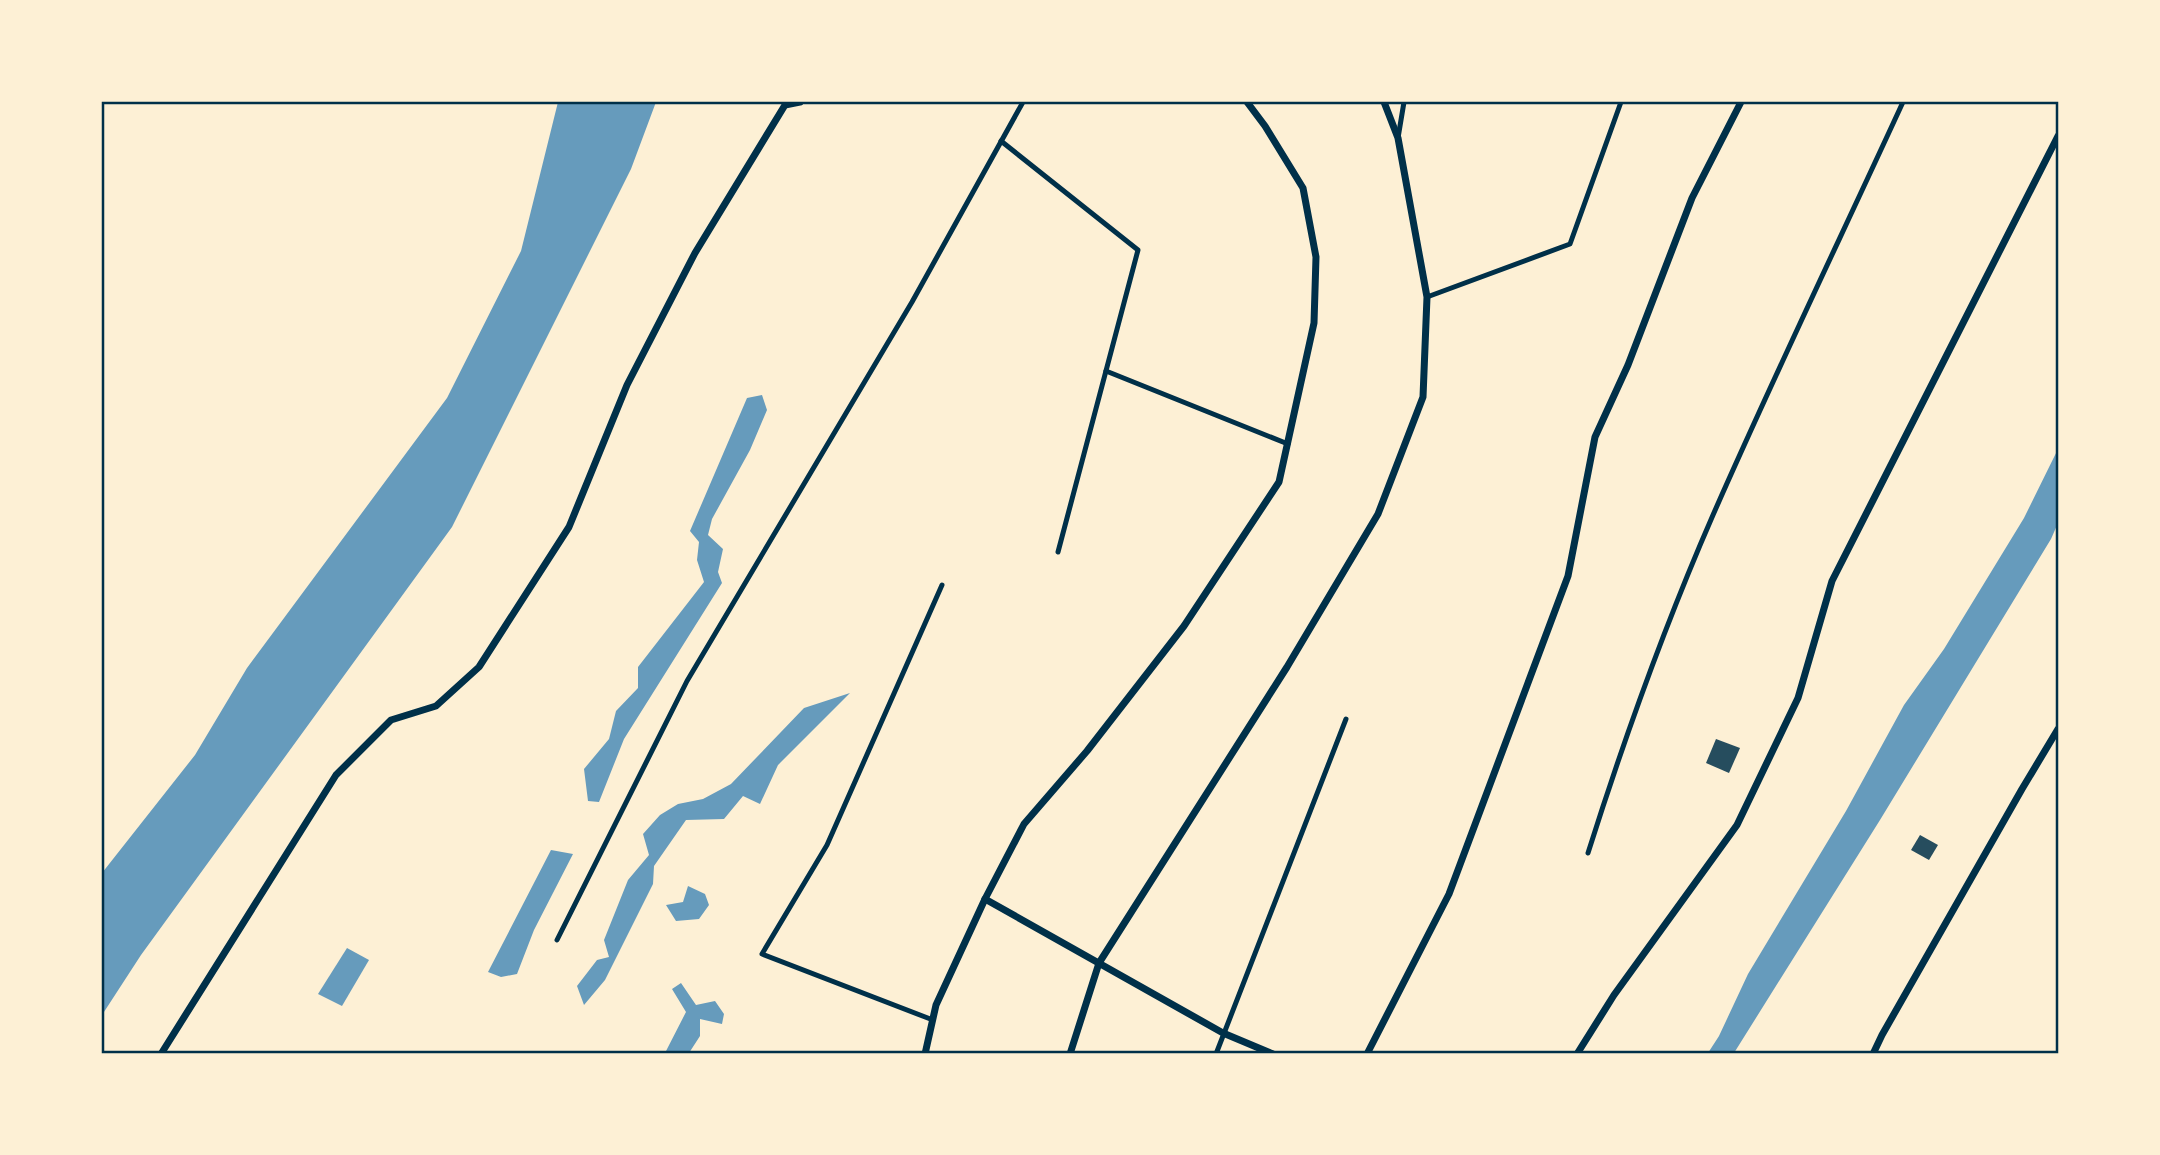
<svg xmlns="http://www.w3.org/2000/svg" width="2160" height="1155" font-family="'Fira Sans Condensed',sans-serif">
<rect width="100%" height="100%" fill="#fdf0d5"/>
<g fill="#669bbc">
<polygon points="558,102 656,102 631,169 452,527 141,955 102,1015 102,873 195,755 247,668 447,398 521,251"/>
<polygon points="762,395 767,410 750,450 712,519 708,535 723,549 718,572 722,583 624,739 599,802 588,801 584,769 609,739 616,711 638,688 638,667 704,582 697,560 699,542 690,531 747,398"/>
<polygon points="2058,449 2058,523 2051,539 1880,820 1734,1053 1708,1053 1719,1036 1748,974 1846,811 1904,705 1944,649 2024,518"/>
<polygon points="850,693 778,765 760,804 743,796 724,819 686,820 654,866 653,884 605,980 584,1005 577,986 597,960 609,957 604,940 628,880 649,855 643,834 660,815 678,804 703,799 731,784 804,708"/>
<polygon points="551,850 573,854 534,930 517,974 501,977 488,972"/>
<polygon points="688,886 705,894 709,905 699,919 676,921 666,905 683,902"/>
<polygon points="347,948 369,960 342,1006 318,994"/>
<polygon points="681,983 696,1005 715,1001 724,1014 722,1024 700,1019 700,1036 689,1053 665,1053 686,1012 672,989"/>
</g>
<g fill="#264d5e">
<polygon points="1716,739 1740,748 1729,773 1706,763"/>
<polygon points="1920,835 1938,845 1929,860 1911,850"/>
</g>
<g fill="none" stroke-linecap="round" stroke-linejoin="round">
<g stroke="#003049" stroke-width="5">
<polyline points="1398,138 1404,102"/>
<polyline points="1001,141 1138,250 1058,552"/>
<polyline points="1427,297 1570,244 1621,102"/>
<polyline points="1106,371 1288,444"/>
<path d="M 1588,853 C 1624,739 1665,625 1713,515 C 1774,376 1840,239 1903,102"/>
<polyline points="557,940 687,681 912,302 1023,102"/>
<polyline points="933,1020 762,954 827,845 942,585"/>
<polyline points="1216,1054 1346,719"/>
</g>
<g stroke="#003049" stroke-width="7">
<polyline points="985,899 1223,1033 1273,1054"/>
<polyline points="161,1054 336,775 391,720 436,706 479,667 569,527 627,385 695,253 785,105 800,102"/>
<polyline points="925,1054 936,1005 985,899 1024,824 1087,751 1184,626 1279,482 1314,323 1316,257 1303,188 1265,126 1247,102"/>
<polyline points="1070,1054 1099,963 1287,667 1378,514 1423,397 1427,297 1398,138 1384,102"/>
<polyline points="1367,1054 1449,894 1568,576 1595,437 1628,365 1692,198 1741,102"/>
<polyline points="1577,1054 1614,995 1737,825 1798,698 1832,581 2058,136"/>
<polyline points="1873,1054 1882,1035 2022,789 2058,729"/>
</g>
</g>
<rect width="2160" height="1155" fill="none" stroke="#fdf0d5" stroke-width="206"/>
<rect x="103" y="103" width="1954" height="949" fill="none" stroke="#003049" stroke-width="2.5"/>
</svg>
